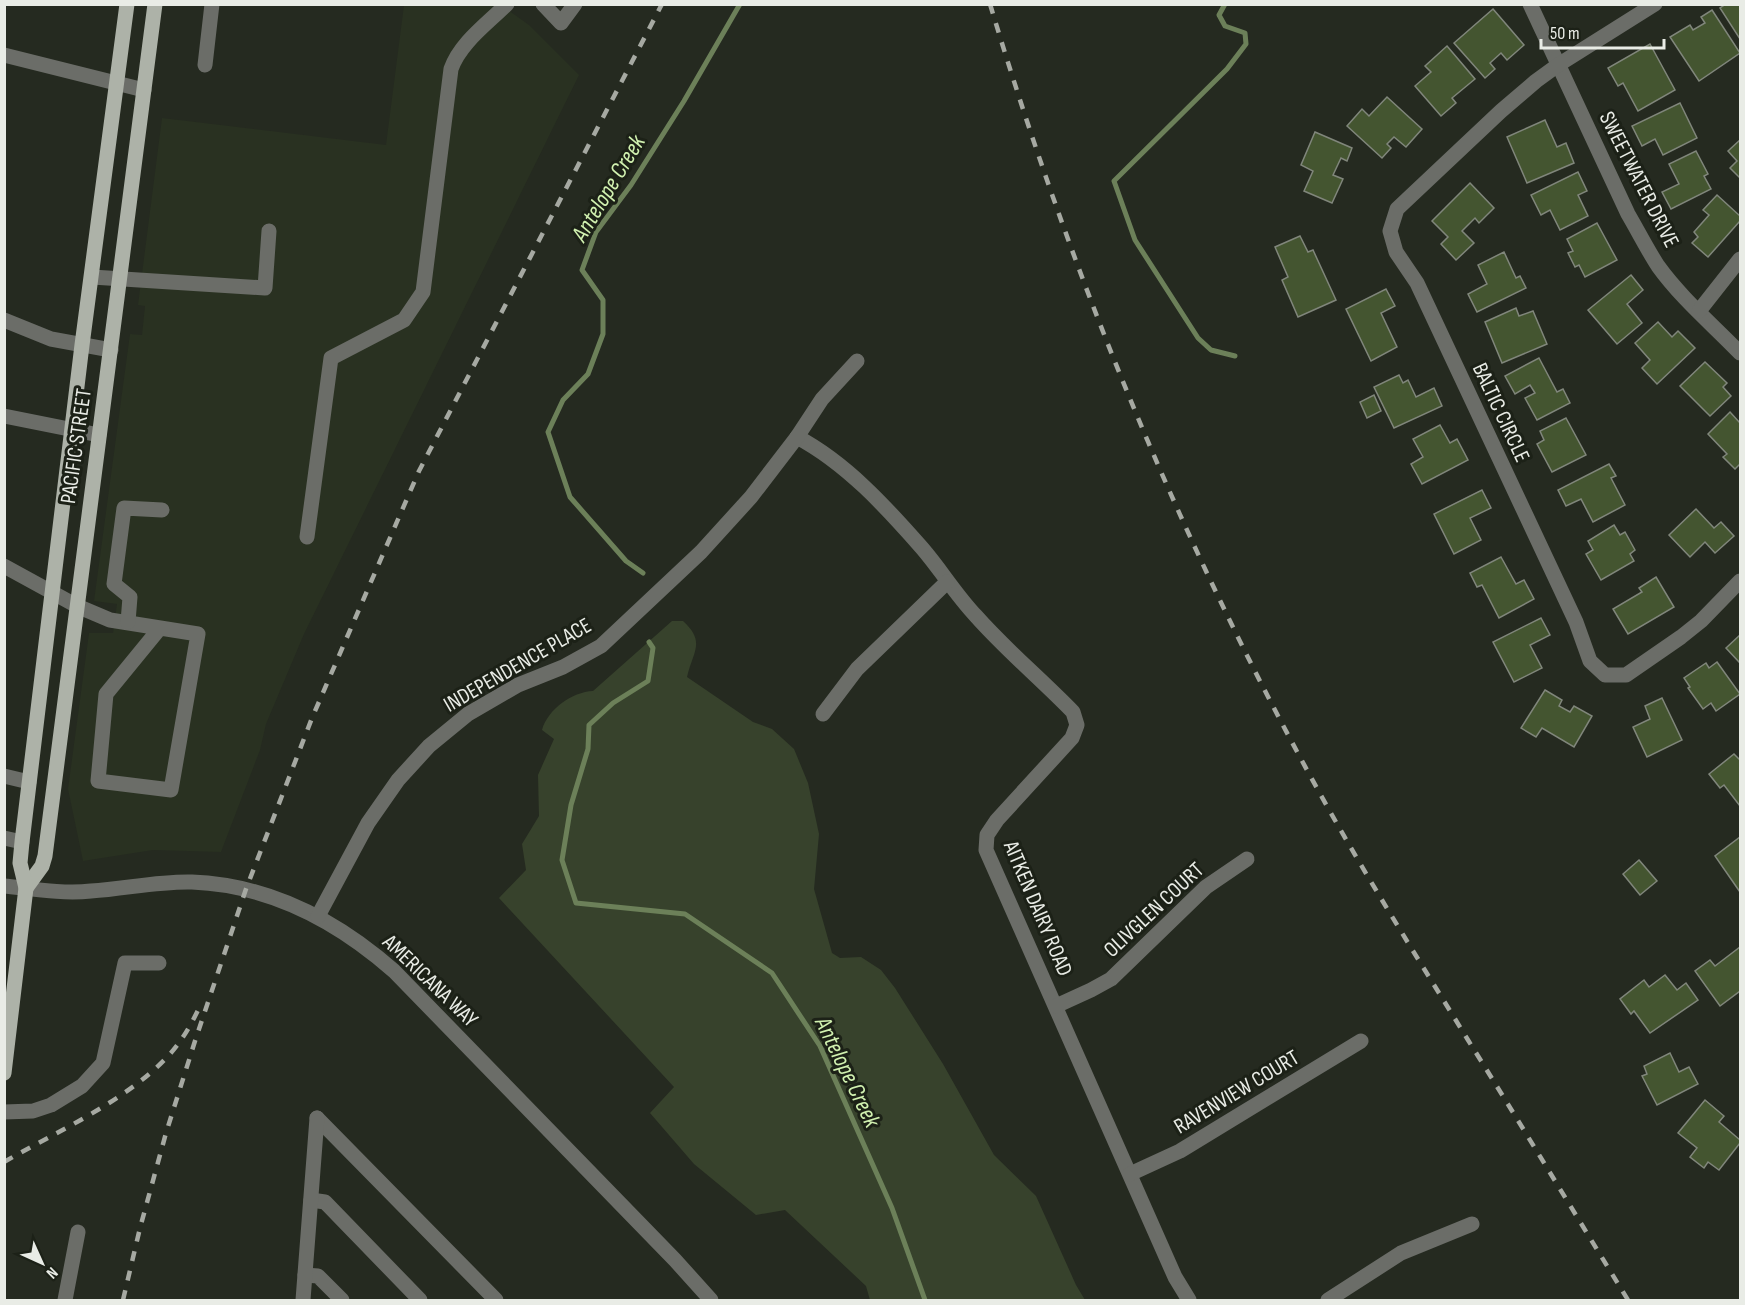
<svg xmlns="http://www.w3.org/2000/svg" width="1745" height="1305" font-family="'Sofia Sans Condensed',sans-serif">
<rect width="100%" height="100%" fill="#252a20"/>
<polygon fill="#293121" points="404,5 501,5 529,25 579,75 304,634 266,724 260,750 221,852 153,850 83,861 68,789 89,633 113,633 117,604 94,601 130,334 142,335 145,306 138,305 162,118 386,145"/>
<path fill="#37422c" d="M 672,621 L 683,621 C 706,642 693,651 687,677 L 753,722 L 772,729 L 794,749 L 808,783 L 819,834 L 814,889 L 832,953 L 840,958 L 861,957 L 881,970 L 895,988 L 943,1064 L 994,1155 L 1036,1196 L 1076,1285 L 1085,1300 L 870,1300 L 866,1286 L 785,1210 L 756,1215 L 694,1164 L 650,1113 L 674,1087 L 499,898 L 526,870 L 522,844 L 539,816 L 538,775 L 554,739 L 542,730 C 548,709 572,692 593,691 Z"/>
<g fill="none" stroke-linecap="round" stroke-linejoin="round">
<g stroke="#6c8059" stroke-width="5">
<polyline points="1225,4 1219,15 1225,26 1245,33 1246,44 1227,69 1114,181 1135,240 1198,338 1211,350 1235,356"/>
<polyline points="643,573 626,561 570,497 548,432 563,400 588,374 603,334 603,300 582,270 596,232 631,185 684,101 740,4"/>
<polyline points="649,642 653,648 648,681 613,703 589,725 588,749 571,805 562,860 576,903 685,914 772,973 820,1046 892,1208 925,1300"/>
</g>
</g>
<g fill="#445530" stroke="#80867b" stroke-width="1.5">
<polygon points="1726,4 1740,4 1740,39 1720,8"/>
<polygon points="1493,9 1524,45 1507,60 1501,53 1490,63 1495,69 1485,78 1454,43"/>
<polygon points="1712,10 1740,53 1699,81 1670,37 1690,25 1693,30 1705,23 1701,17"/>
<polygon points="1650,44 1675,90 1638,111 1623,83 1618,86 1608,68"/>
<polygon points="1447,46 1475,79 1452,98 1456,103 1441,116 1415,86 1431,72 1425,66"/>
<polygon points="1387,97 1422,129 1406,147 1394,137 1387,144 1391,148 1382,158 1347,126 1362,109 1369,116"/>
<polygon points="1680,103 1697,138 1663,155 1655,139 1642,146 1632,126"/>
<polygon points="1545,120 1557,147 1566,143 1574,163 1527,183 1507,137"/>
<polygon points="1315,132 1352,148 1347,161 1341,158 1333,175 1343,179 1332,203 1304,191 1313,171 1301,165"/>
<polygon points="1740,140 1740,178 1730,168 1737,161 1728,151"/>
<polygon points="1696,151 1708,174 1704,176 1711,189 1671,209 1662,192 1679,184 1669,164"/>
<polygon points="1578,172 1587,191 1578,195 1588,216 1560,230 1550,210 1541,215 1531,195"/>
<polygon points="1470,183 1494,208 1479,223 1475,218 1462,231 1474,243 1456,260 1441,244 1448,237 1432,221"/>
<polygon points="1717,195 1740,216 1740,221 1708,257 1692,243 1698,237 1694,232 1709,215 1703,210"/>
<polygon points="1597,223 1617,260 1585,277 1579,265 1575,267 1568,253 1573,251 1567,239"/>
<polygon points="1300,236 1308,252 1313,250 1336,300 1298,317 1282,280 1288,277 1275,247"/>
<polygon points="1504,252 1516,278 1520,276 1526,288 1477,312 1468,294 1487,284 1478,265"/>
<polygon points="1631,275 1643,290 1627,304 1642,323 1617,344 1588,310"/>
<polygon points="1386,289 1395,306 1381,313 1397,347 1371,361 1346,309"/>
<polygon points="1516,308 1519,316 1533,311 1547,344 1502,363 1485,322"/>
<polygon points="1658,322 1672,337 1678,331 1695,348 1657,384 1642,368 1650,360 1635,343"/>
<polygon points="1539,358 1557,392 1563,389 1570,403 1537,420 1525,398 1535,393 1530,385 1515,394 1505,376"/>
<polygon points="1705,362 1727,383 1723,387 1731,396 1710,416 1680,386"/>
<polygon points="1399,375 1403,383 1408,380 1416,397 1434,388 1442,406 1394,428 1374,387"/>
<polygon points="1374,395 1381,411 1367,418 1360,402"/>
<polygon points="1730,412 1740,423 1740,464 1735,469 1723,457 1727,454 1708,434"/>
<polygon points="1566,418 1586,455 1552,472 1537,444 1544,440 1540,431"/>
<polygon points="1440,425 1450,443 1457,439 1468,460 1422,484 1411,464 1423,457 1413,439"/>
<polygon points="1609,464 1616,476 1611,478 1625,505 1593,522 1581,499 1566,506 1558,490"/>
<polygon points="1482,490 1491,508 1470,518 1481,540 1454,554 1434,514"/>
<polygon points="1696,509 1714,528 1721,522 1734,536 1715,553 1705,542 1690,557 1669,535"/>
<polygon points="1614,525 1620,535 1625,532 1635,550 1630,554 1634,561 1601,580 1586,554 1593,550 1588,541"/>
<polygon points="1501,557 1516,584 1524,580 1534,599 1499,618 1482,585 1477,587 1470,573"/>
<polygon points="1656,577 1674,607 1628,634 1613,609 1642,592 1639,588"/>
<polygon points="1541,618 1550,635 1530,645 1542,668 1514,682 1493,642"/>
<polygon points="1740,635 1740,663 1726,648"/>
<polygon points="1717,662 1740,694 1716,711 1711,703 1703,709 1688,688 1690,687 1684,678 1706,663 1709,668"/>
<polygon points="1545,690 1562,700 1559,706 1570,712 1574,706 1592,716 1574,747 1542,728 1536,737 1521,728"/>
<polygon points="1662,698 1682,740 1647,757 1633,727 1650,719 1645,706"/>
<polygon points="1734,754 1740,760 1740,806 1724,785 1720,788 1709,774"/>
<polygon points="1740,837 1740,892 1715,856"/>
<polygon points="1639,860 1657,881 1640,895 1623,874"/>
<polygon points="1740,947 1740,991 1720,1006 1695,971 1710,960 1715,966"/>
<polygon points="1665,975 1677,990 1686,983 1698,1000 1650,1033 1634,1011 1631,1014 1620,999 1644,980 1649,987"/>
<polygon points="1670,1053 1679,1072 1689,1067 1698,1084 1657,1105 1642,1076 1647,1074 1644,1066"/>
<polygon points="1705,1100 1724,1116 1719,1122 1740,1140 1740,1143 1719,1170 1708,1162 1704,1168 1690,1157 1697,1148 1678,1133"/>
</g>
<g fill="none" stroke-linecap="round" stroke-linejoin="round">
<g stroke="#6b6d68" stroke-width="15">
<polyline points="543,4 561,23 575,4"/>
<path d="M 1530,4 L 1628,214 C 1638,231 1647,249 1658,266 C 1681,298 1713,325 1740,353"/>
<polyline points="1655,4 1558,65 1536,81 1501,111 1397,209 1390,231 1396,252 1417,283 1576,622 1590,661 1605,675 1626,675 1681,637 1701,621 1740,581"/>
<polyline points="4,55 144,90"/>
<polyline points="205,65 212,4"/>
<polyline points="92,277 265,288 269,231"/>
<polyline points="1699,311 1740,259"/>
<polyline points="4,320 51,339 111,350"/>
<polyline points="4,416 99,435"/>
<path d="M 797,437 C 846,463 886,507 922,548 C 941,570 956,595 976,616 C 1006,650 1041,679 1073,712 L 1077,725 L 1072,738 L 997,820 L 987,835 L 986,850 L 1175,1277 L 1189,1300"/>
<path d="M 307,537 L 331,358 L 404,320 L 423,292 L 451,69 C 460,43 487,24 507,4"/>
<polyline points="4,566 77,606 110,620 198,634 171,790 98,781 106,694 160,628"/>
<polyline points="128,622 130,597 114,584 124,508 162,510"/>
<polyline points="823,714 857,669 947,582"/>
<polyline points="4,776 29,782"/>
<polyline points="4,838 22,842"/>
<path d="M 4,886 C 33,889 63,894 91,891 C 125,889 158,881 192,882 C 269,885 336,920 394,971 L 675,1260 L 711,1300"/>
<polyline points="318,916 368,823 398,780 429,746 468,714 518,685 563,667 601,646 701,552 751,497 797,437 822,399 857,361"/>
<polyline points="1056,1006 1091,990 1111,979 1206,887 1247,859"/>
<polyline points="4,1112 33,1111 51,1105 82,1086 103,1063 125,963 159,963"/>
<polyline points="317,1118 496,1300"/>
<polyline points="1130,1174 1180,1151 1361,1041"/>
<polyline points="311,1200 325,1202 420,1300"/>
<polyline points="305,1275 318,1276 342,1300"/>
<polyline points="65,1300 78,1232"/>
<polyline points="303,1300 317,1118"/>
<polyline points="1328,1300 1401,1253 1472,1224"/>
</g>
<g stroke="#adb2a8" stroke-width="15">
<polyline points="26,888 42,866 45,856 155,4"/>
<polyline points="4,1073 26,888 20,863 22,842 82,345 127,4"/>
</g>
<g stroke="#a6a9a2" stroke-width="4.5" stroke-dasharray="10 10" stroke-linecap="butt">
<path d="M 990,4 C 1072,277 1180,541 1318,790 C 1365,875 1417,957 1468,1040 C 1522,1126 1575,1214 1628,1300"/>
<path d="M 4,1162 C 58,1131 128,1100 169,1055 C 183,1040 193,1021 201,1004"/>
<polyline points="123,1300 140,1228 166,1133 195,1041 246,889 312,718 419,471 662,4"/>
</g>
</g>
<g text-anchor="middle" stroke-width="6" stroke-linejoin="round" paint-order="stroke">
<g font-size="22" fill="#e9ece6" stroke="#1c2117">
<text transform="translate(1640 179) rotate(63)" y="8">SWEETWATER DRIVE</text>
<text transform="translate(1502 412) rotate(65)" y="8">BALTIC CIRCLE</text>
<text transform="translate(75 446) rotate(-82)" y="8">PACIFIC STREET</text>
<text transform="translate(517 664) rotate(-30)" y="8">INDEPENDENCE PLACE</text>
<text transform="translate(1039 908) rotate(67)" y="8">AITKEN DAIRY ROAD</text>
<text transform="translate(1153 909) rotate(-43)" y="8">OLIVGLEN COURT</text>
<text transform="translate(431 980) rotate(44)" y="8">AMERICANA WAY</text>
<text transform="translate(1236 1091) rotate(-31)" y="8">RAVENVIEW COURT</text>
</g>
<g font-size="24" font-style="italic" fill="#d1f1b0" stroke="#1c2117">
<text transform="translate(608 188) rotate(-59)" y="8">Antelope Creek</text>
<text transform="translate(848 1072) rotate(64)" y="8">Antelope Creek</text>
</g>
</g>
<rect width="1745" height="1305" fill="none" stroke="#e9ece6" stroke-width="12"/>
<g transform="translate(42 1263) rotate(135)" stroke="#1c2117" stroke-width="4.5" paint-order="stroke">
<path d="M0-4.5L10 22L0 15L-10 22Z" fill="#e9ece6"/>
<text y="-9" font-size="16" font-weight="bold" text-anchor="middle" fill="#e9ece6">N</text>
</g>
<path d="M1541 39v9h123v-9" fill="none" stroke="#e9ece6" stroke-width="3"/>
<text x="1550" y="39" font-size="18" fill="#e9ece6" stroke="#1c2117" stroke-width="4.5" paint-order="stroke">50 m</text>
</svg>
